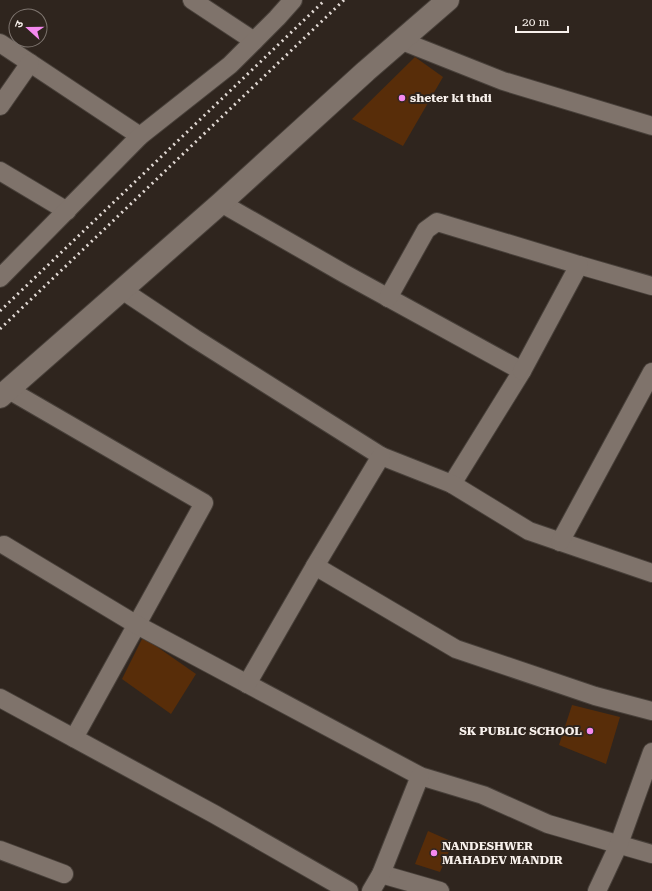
<svg xmlns="http://www.w3.org/2000/svg" width="652" height="891" font-family="'Roboto Serif','Noto Sans Devanagari',serif">
<rect width="100%" height="100%" fill="#2f251e"/>
<g fill="#582d09">
<polygon points="415,57 443,77 403,146 352,119"/>
<polygon points="143,637 196,674 171,714 122,679"/>
<polygon points="572,705 620,717 606,764 559,745"/>
<polygon points="428,831 453,842 440,872 415,864"/>
</g>
<g fill="none" stroke-linecap="round" stroke-linejoin="round">
<defs>
<g id="minor">
<polyline points="192,0 254,41"/>
<polyline points="402,41 503,81 652,126"/>
<polyline points="0,43 140,136"/>
<polyline points="0,106 30,63"/>
<polyline points="0,171 67,211"/>
<polyline points="221,203 345,274 522,371 452,484"/>
<polyline points="579,265 652,286"/>
<polyline points="0,278 140,136 230,65 277,18 293,0"/>
<polyline points="122,290 194,338 381,456 452,484 529,531 652,573"/>
<polyline points="388,298 426,230 437,222 579,265 522,371"/>
<polyline points="9,390 204,503 74,738"/>
<polyline points="560,542 652,372"/>
<polyline points="4,545 137,625 420,776 483,795 548,824 652,854"/>
<polyline points="315,566 381,456"/>
<polyline points="247,684 315,566 456,649 595,696 652,711"/>
<polyline points="0,698 214,814 349,891"/>
<polyline points="0,850 64,874"/>
<polyline points="381,874 440,891"/>
<polyline points="371,891 381,874 420,776"/>
<polyline points="597,891 619,844 652,752"/>
</g>
<polyline id="tertiary" points="0,397 221,203 366,71 448,0"/>
</defs>
<use href="#minor" stroke="#48403a" stroke-width="20"/>
<use href="#tertiary" stroke="#48403a" stroke-width="24"/>
<use href="#minor" stroke="#7f736b" stroke-width="18"/>
<use href="#tertiary" stroke="#7f736b" stroke-width="22"/>
<g stroke="#e2dad5" stroke-width="3" stroke-dasharray="2 4" stroke-linecap="butt">
<polyline points="0,311 325,0"/>
<polyline points="0,329 344,0"/>
</g>
</g>
<g fill="#f589ef" stroke="#2f251e" stroke-width="1.5">
<circle cx="402" cy="98" r="4"/>
<circle cx="590" cy="731" r="4"/>
<circle cx="434" cy="853" r="4"/>
</g>
<g text-anchor="middle" stroke-width="4" stroke-linejoin="round" paint-order="stroke">
<g font-size="12" font-weight="bold" fill="#f7f0eb" stroke="#2f251e" text-anchor="start">
<text x="410" y="102">sheter ki thdi</text>
<text x="582" y="735" text-anchor="end">SK PUBLIC SCHOOL</text>
<text x="442" y="850">NANDESHWER<tspan x="442" dy="14">MAHADEV MANDIR</tspan></text>
</g>
</g>
<g transform="translate(28 28) rotate(291)"><circle r="19" fill="#2f251e" stroke="#7f7670"/>
<path d="M0-3L7 15L0 10L-7 15Z" fill="#f589ef"/>
<text y="-6" font-size="11" font-weight="bold" text-anchor="middle" fill="#f7f0eb">उ</text>
</g>
<path d="M516 26v6h52v-6" fill="none" stroke="#f7f0eb" stroke-width="2"/>
<text x="522" y="26" font-size="12" fill="#f7f0eb" stroke="#2f251e" stroke-width="3" paint-order="stroke">20 m</text>
</svg>
